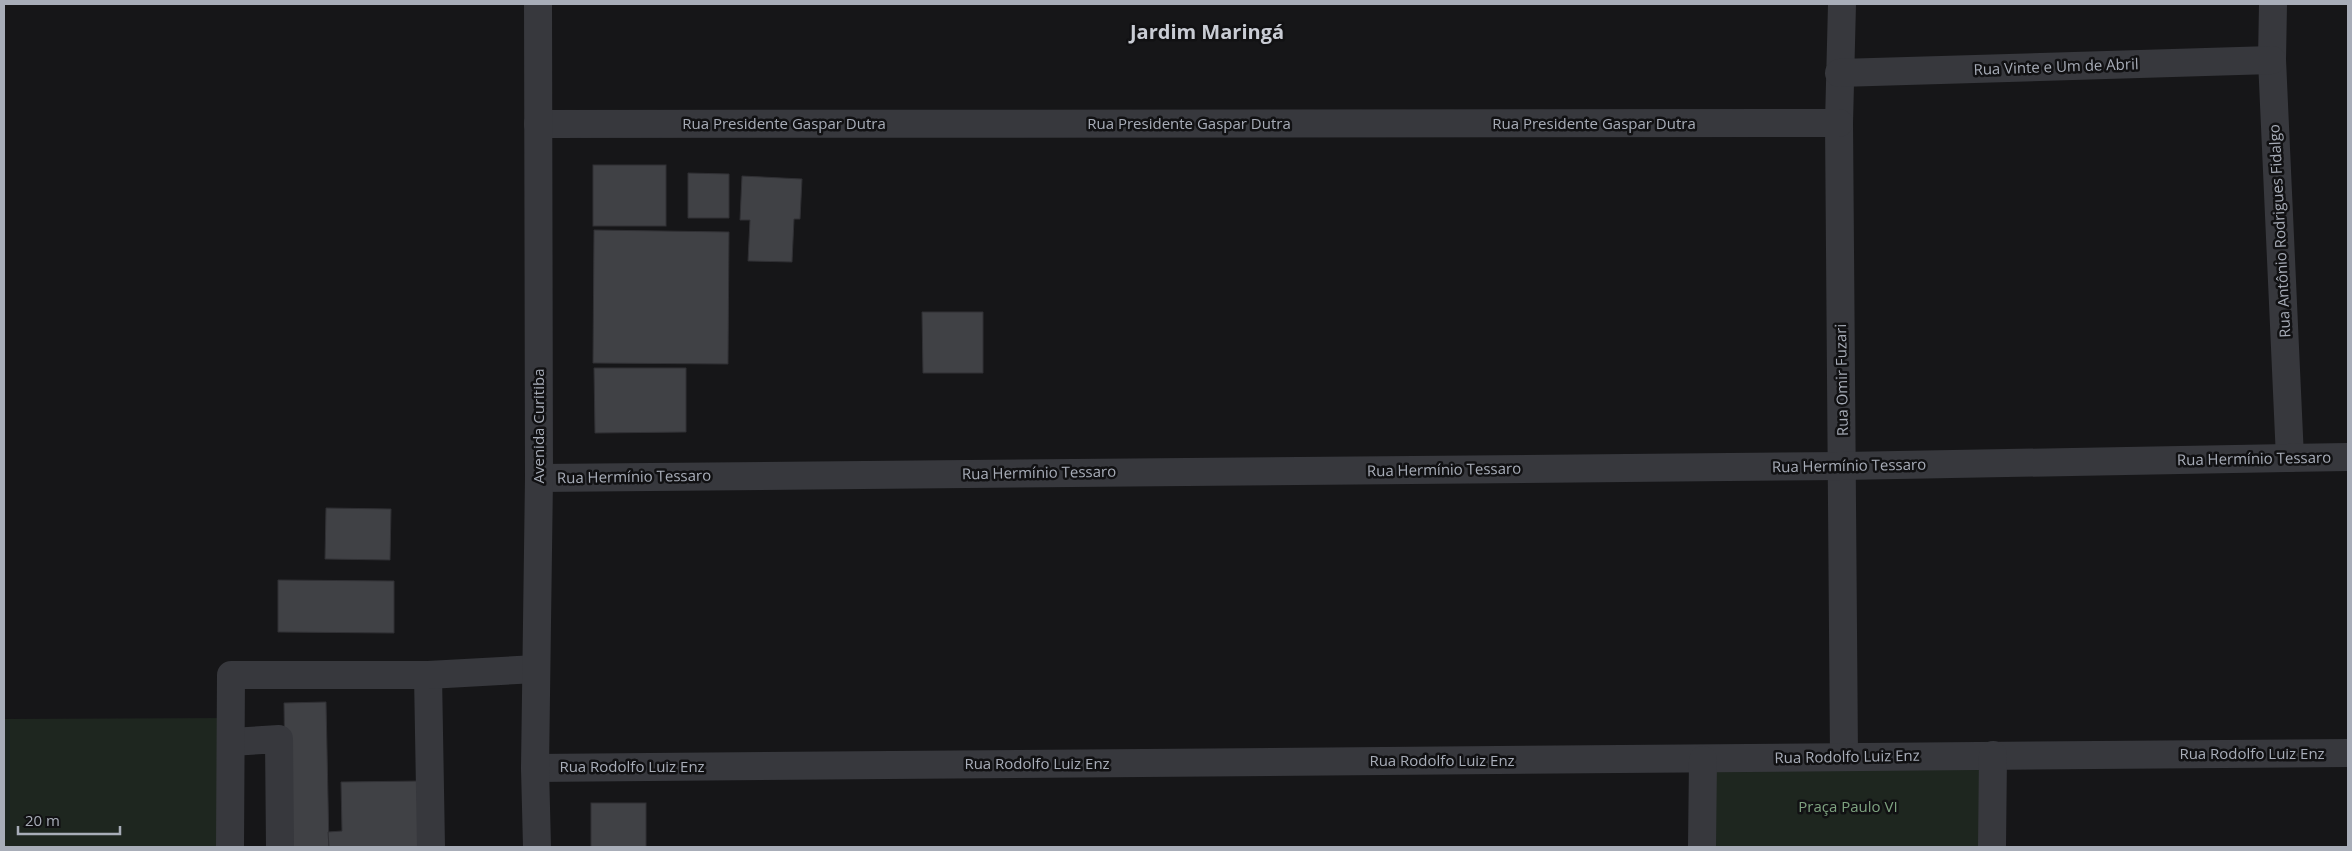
<svg xmlns="http://www.w3.org/2000/svg" width="2352" height="851" font-family="'Open Sans',sans-serif">
<rect width="100%" height="100%" fill="#161618"/>
<g fill="#1e261f">
<polygon points="231,718 230,847 4,847 4,719"/>
<polygon points="1711,765 1984,765 1985,847 1712,847"/>
</g>
<g fill="#404145" stroke="#303034">
<rect x="593" y="165" width="73" height="61"/>
<polygon points="688,173 729,174 729,218 688,218"/>
<polygon points="742,176 802,179 800,219 794,219 792,262 748,261 750,220 740,220"/>
<polygon points="594,230 729,232 728,364 593,363"/>
<polygon points="922,312 983,312 983,373 923,373"/>
<polygon points="594,368 686,368 686,432 595,433"/>
<polygon points="326,508 391,509 390,560 325,559"/>
<polygon points="278,580 394,581 394,633 278,632"/>
<polygon points="326,702 329,847 286,847 284,703"/>
<polygon points="421,781 421,847 329,847 328,832 342,831 341,782"/>
<rect x="591" y="803" width="55" height="44"/>
</g>
<g fill="none" stroke-linecap="round" stroke-linejoin="round">
<g stroke="#37383d" stroke-width="28">
<polyline points="1842,4 1839,123 1844,757"/>
<polyline points="2273,4 2272,60 2290,458"/>
<polyline points="1839,73 2272,60"/>
<polyline points="538,124 1839,123"/>
<polyline points="539,478 1843,466 2348,457"/>
<polyline points="428,675 431,847"/>
<polyline points="231,742 279,739 280,847"/>
<polyline points="535,768 2348,753"/>
<polyline points="230,847 231,675 428,675 536,669"/>
<polyline points="537,847 535,768 539,478 538,4"/>
<polyline points="1702,847 1703,760"/>
<polyline points="1992,847 1993,755"/>
</g>
</g>
<g text-anchor="middle" stroke-width="5" stroke-linejoin="round" paint-order="stroke">
<g font-size="15" fill="#a8adb8" stroke="#111113">
<text transform="translate(2056 67) rotate(-2)" y="5">Rua Vinte e Um de Abril</text>
<text x="784" y="129">Rua Presidente Gaspar Dutra</text>
<text x="1189" y="129">Rua Presidente Gaspar Dutra</text>
<text x="1594" y="129">Rua Presidente Gaspar Dutra</text>
<text transform="translate(2280 231) rotate(-93)" y="5">Rua Antônio Rodrigues Fidalgo</text>
<text transform="translate(1842 380) rotate(-91)" y="5">Rua Omir Fuzari</text>
<text transform="translate(539 426) rotate(-90)" y="5">Avenida Curitiba</text>
<text transform="translate(2254 459) rotate(-1)" y="5">Rua Hermínio Tessaro</text>
<text transform="translate(1849 466) rotate(-1)" y="5">Rua Hermínio Tessaro</text>
<text transform="translate(1444 470) rotate(-1)" y="5">Rua Hermínio Tessaro</text>
<text transform="translate(1039 473) rotate(-1)" y="5">Rua Hermínio Tessaro</text>
<text transform="translate(634 477) rotate(-1)" y="5">Rua Hermínio Tessaro</text>
<text x="2252" y="759">Rua Rodolfo Luiz Enz</text>
<text transform="translate(1847 757) rotate(-1)" y="5">Rua Rodolfo Luiz Enz</text>
<text x="1442" y="766">Rua Rodolfo Luiz Enz</text>
<text x="1037" y="769">Rua Rodolfo Luiz Enz</text>
<text x="632" y="772">Rua Rodolfo Luiz Enz</text>
</g>
<g font-size="15" fill="#7fa381" stroke="#111113">
<text x="1848" y="812">Praça Paulo VI</text>
</g>
<g font-size="20" font-weight="bold" fill="#c9ccd4" stroke="#111113">
<text x="1207" y="39">Jardim Maringá</text>
</g>
</g>
<rect width="2352" height="851" fill="none" stroke="#a8adb8" stroke-width="10"/>
<path d="M18 826v8h102v-8" fill="none" stroke="#a8adb8" stroke-width="2.5"/>
<text x="25" y="826" font-size="15" fill="#a8adb8" stroke="#111113" stroke-width="4" paint-order="stroke">20 m</text>
</svg>
